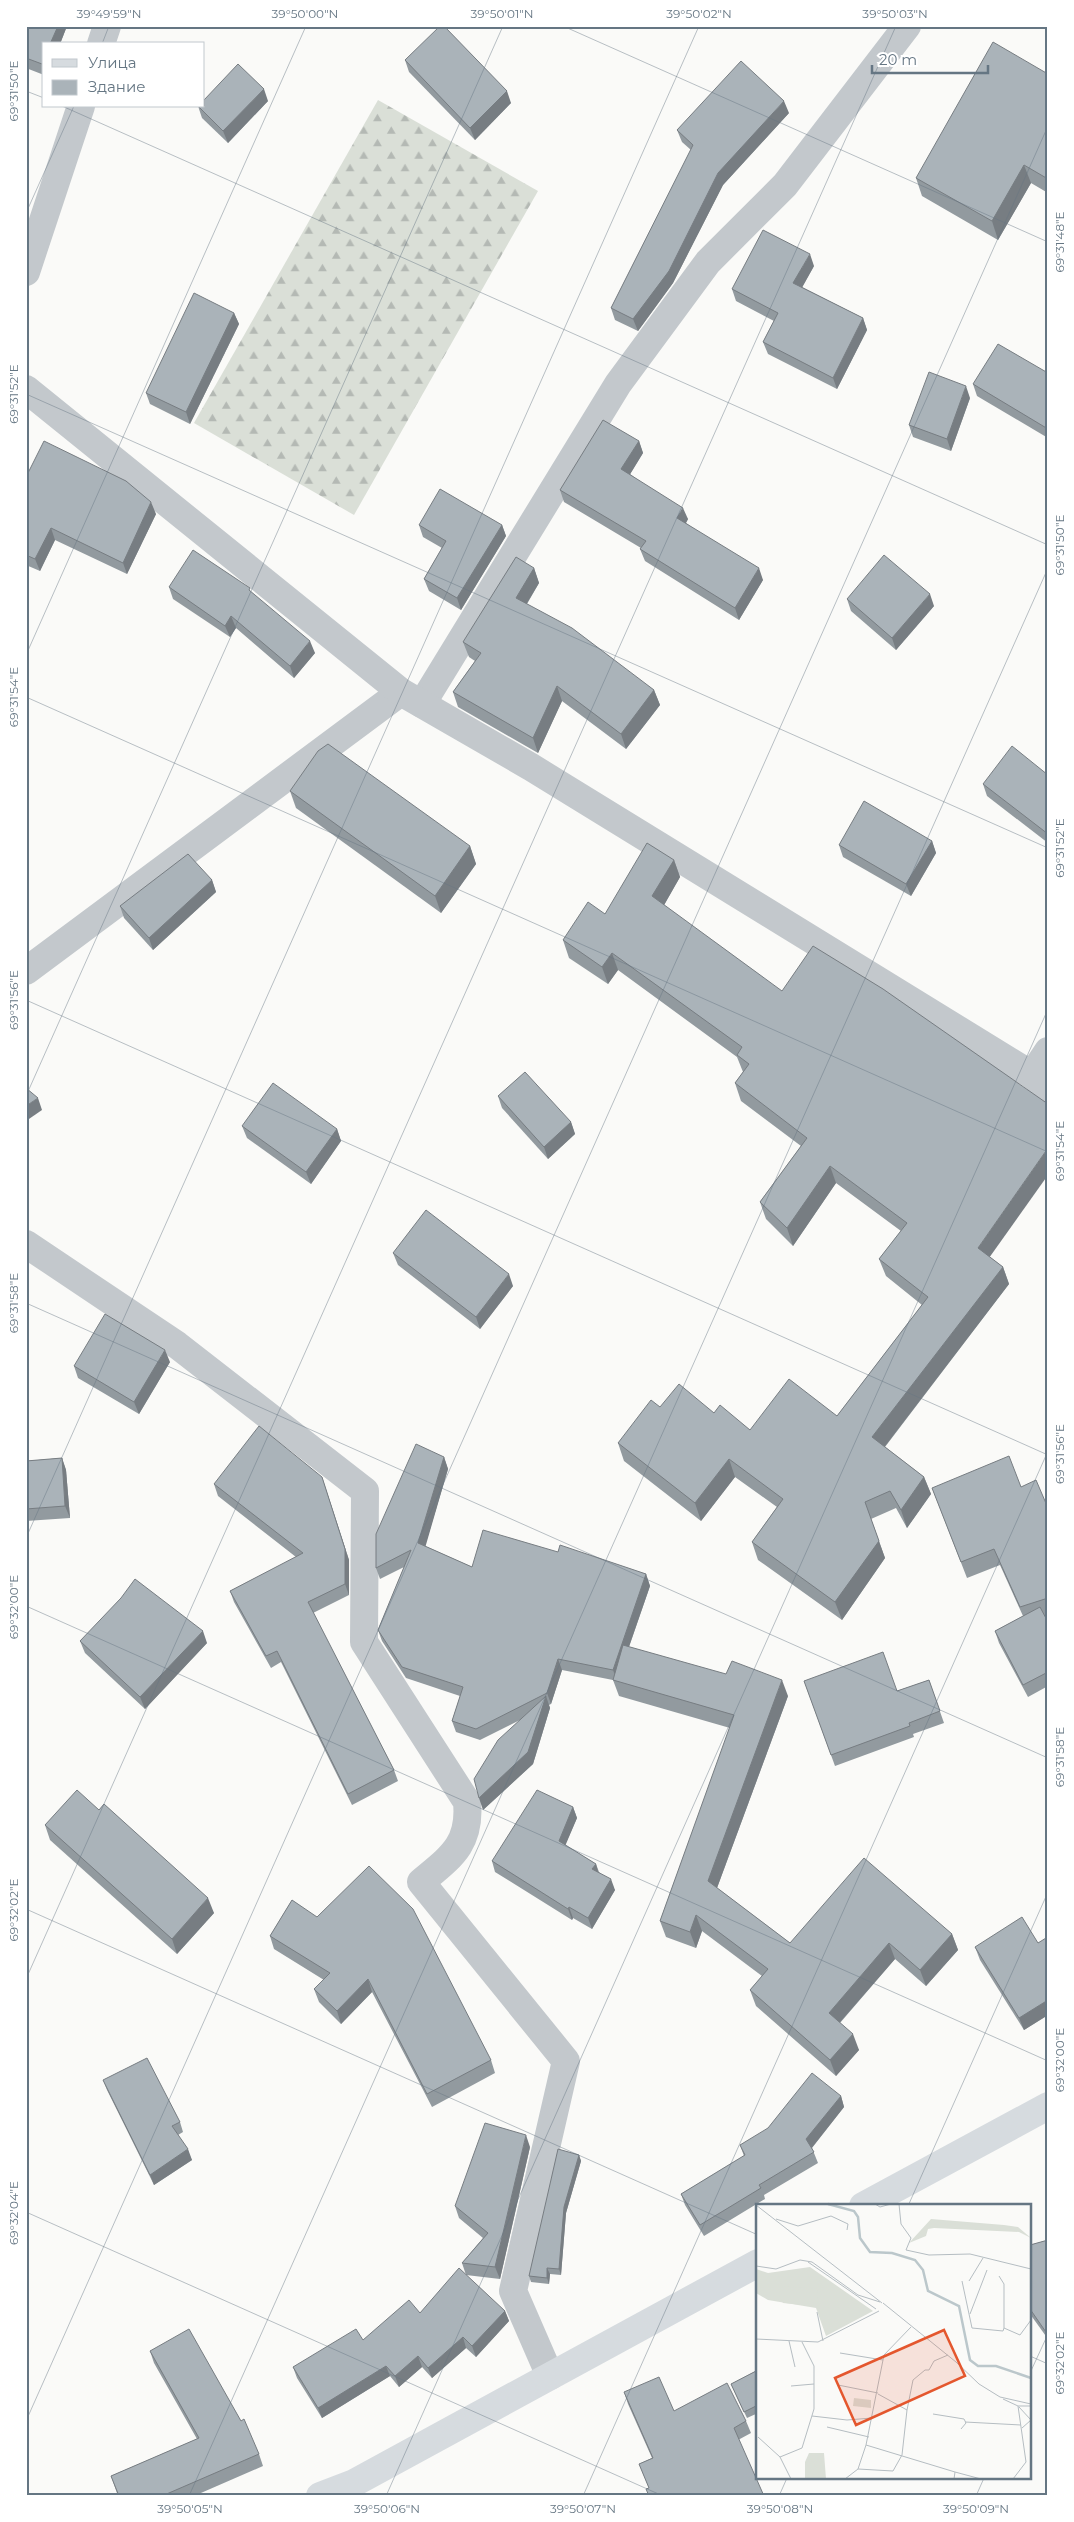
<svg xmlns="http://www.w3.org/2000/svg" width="1074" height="2522" font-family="Montserrat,sans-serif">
<defs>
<pattern id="forest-firs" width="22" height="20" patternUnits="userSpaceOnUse" patternTransform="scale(1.25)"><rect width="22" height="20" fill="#dadfd7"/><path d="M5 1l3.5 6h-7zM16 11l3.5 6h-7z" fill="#b4b9b4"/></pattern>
</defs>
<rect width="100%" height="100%" fill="#fafaf8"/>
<polygon fill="url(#forest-firs)" points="378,100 538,191 354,515 194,423"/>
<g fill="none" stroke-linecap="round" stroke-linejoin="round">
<g stroke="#c3c8cc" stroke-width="28">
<polyline points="101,44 107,26"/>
<polyline points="26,272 81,106"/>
<polyline points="422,704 618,384 708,262 785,185 907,26"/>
<polyline points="26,971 401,692"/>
<polyline points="1032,1075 1048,1051"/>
<path d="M 26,1244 L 177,1345 L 365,1491 L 364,1642 L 467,1802 C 471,1844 451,1857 421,1882 L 566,2061 L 513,2291 L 550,2376"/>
</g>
<polyline stroke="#c3c8cc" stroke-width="28" points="26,389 401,692 531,767 1032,1075 1048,1089"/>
<g stroke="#d6dbdf" stroke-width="28">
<polyline points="863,2206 1048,2106"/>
<polyline points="320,2496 354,2483 758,2263"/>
</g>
</g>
<g fill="#929a9f">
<polygon points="26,26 67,26 60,44 44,44 44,75 26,68"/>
<polygon points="405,60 511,103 475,140 409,72"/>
<polygon points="1048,74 1048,193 1031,183 998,240 922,196 916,178"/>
<polygon points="268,101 228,143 202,118 198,106"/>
<polygon points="789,113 723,185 673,283 638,331 615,320 611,308 691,150 682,142 677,130"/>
<polygon points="814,266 802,287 863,318 867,330 837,389 768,354 763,342 774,321 736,301 732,289"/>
<polygon points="234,313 239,324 190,424 150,404 146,393"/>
<polygon points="1048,373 1048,438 977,396 973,384"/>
<polygon points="970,398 951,451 913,437 909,425"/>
<polygon points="639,441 643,453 630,474 688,519 686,523 763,580 739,620 645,561 640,549 641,548 564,502 560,490"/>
<polygon points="26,477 156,514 127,574 55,540 40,571 26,565"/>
<polygon points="419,525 502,525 506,536 461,610 429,591 424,579 442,548 423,537"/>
<polygon points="534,568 539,583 527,604 654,690 660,705 626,749 562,701 538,753 458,707 453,692 475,661 469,657 463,642"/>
<polygon points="169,587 251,592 315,653 294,678 236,628 230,637 173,599"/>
<polygon points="847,599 934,606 896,650 851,611"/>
<polygon points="1048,775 1048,843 987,796 983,784"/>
<polygon points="290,791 470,846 476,864 441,913 296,808"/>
<polygon points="932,841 936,853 911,896 843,857 839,845"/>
<polygon points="674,860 680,877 664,905 990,1257 1003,1267 1009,1284 885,1447 924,1477 931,1494 907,1528 896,1508 871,1519 885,1558 842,1620 758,1560 752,1542 777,1507 735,1477 701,1521 624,1461 618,1443 660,1407 714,1413 750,1430 837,1416 922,1305 886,1276 879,1259 901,1231 836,1183 793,1246 766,1219 760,1202 801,1146 741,1101 735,1083 743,1072 737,1057 618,970 608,984 569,958 563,940 605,914"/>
<polygon points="212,880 216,892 153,950 124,918 120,906"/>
<polygon points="498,1096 571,1122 575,1134 548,1159 502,1108"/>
<polygon points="242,1126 337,1129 341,1141 311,1184 247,1138"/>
<polygon points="393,1253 513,1286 480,1329 398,1265"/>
<polygon points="170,1362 139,1414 78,1378 74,1366"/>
<polygon points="444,1457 448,1469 425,1546 472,1567 558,1552 646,1574 650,1586 629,1647 788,1696 717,1888 790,1943 952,1934 958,1950 926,1986 895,1959 840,2023 859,2050 836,2076 756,2006 750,1990 762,1976 702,1931 696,1948 666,1937 660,1921 730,1728 619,1696 613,1680 562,1670 551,1704 549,1705 550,1708 533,1764 483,1810 520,1720 480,1740 456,1732 452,1721 460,1696 406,1678 382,1641 378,1630 404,1567 380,1579 376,1568"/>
<polygon points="62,1458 66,1470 70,1518 26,1521 26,1461"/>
<polygon points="322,1477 349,1560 349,1595 313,1613 394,1770 398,1781 352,1805 281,1662 271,1668 234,1602 230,1591 296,1557 218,1496 214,1484"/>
<polygon points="1021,1487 1048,1508 1048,1616 1045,1617 1048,1622 1048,1686 1028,1697 999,1643 995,1631 1023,1616 1000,1565 967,1578 932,1488"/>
<polygon points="80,1641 207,1643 145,1709 85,1653"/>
<polygon points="929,1680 944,1723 913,1734 914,1737 835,1766 804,1681 897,1691"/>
<polygon points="573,1807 577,1818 565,1845 596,1864 599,1872 615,1890 592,1929 573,1918 572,1920 495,1872 492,1861"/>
<polygon points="99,1810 214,1913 177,1954 50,1840 45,1825"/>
<polygon points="292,1900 491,2060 495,2073 432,2107 372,1992 341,2024 319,2002 314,1989 324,1980 274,1949 270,1936"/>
<polygon points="1048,1942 1048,2015 1024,2030 980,1960 975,1947"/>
<polygon points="103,2080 180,2122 183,2132 178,2135 192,2160 154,2185 107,2090"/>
<polygon points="841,2096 844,2107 812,2148 818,2163 764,2195 765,2199 704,2236 685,2205 681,2194 744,2156 740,2145"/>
<polygon points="530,2147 500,2279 466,2275 462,2263 483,2238 459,2218 455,2206"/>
<polygon points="579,2155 581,2161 566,2213 561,2275 550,2274 549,2284 531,2282 529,2276"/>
<polygon points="1048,2240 1048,2339 1030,2314 1030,2245"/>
<polygon points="505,2311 509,2321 476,2357 466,2348 432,2378 422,2367 399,2387 390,2376 322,2418 297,2378 293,2367 363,2340 420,2313"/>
<polygon points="150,2351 259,2454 263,2466 194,2496 118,2496 111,2476 197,2439 154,2363"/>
<polygon points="758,2370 758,2413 747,2418 731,2384"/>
<polygon points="624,2392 674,2411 746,2421 751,2433 649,2488 639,2464 652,2458 628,2404"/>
</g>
<g fill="#777d82">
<polygon points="58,26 67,26 60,44 50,44"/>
<polygon points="264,89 268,101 228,143 223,131"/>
<polygon points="507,91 511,103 475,140 470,128"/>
<polygon points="784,101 789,113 723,185 673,283 638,331 633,319 718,173"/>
<polygon points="1024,165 1031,183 998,240 992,221"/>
<polygon points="810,254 814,266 798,295 793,283"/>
<polygon points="234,313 239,324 190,424 186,412"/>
<polygon points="863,318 867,330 837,389 833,378"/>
<polygon points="966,386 970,398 951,451 947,439"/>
<polygon points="639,441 643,453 626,481 621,469"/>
<polygon points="151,502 156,514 127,574 123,563"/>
<polygon points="683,508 688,519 682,530 677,518"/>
<polygon points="502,525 506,536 461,610 457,598"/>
<polygon points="51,528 55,540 40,571 35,559"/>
<polygon points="534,568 539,583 521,613 516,598"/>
<polygon points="759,568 763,580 739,620 735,608"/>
<polygon points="930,594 934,606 896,650 892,638"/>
<polygon points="231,616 236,628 230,637 225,626"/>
<polygon points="310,641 315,653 294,678 290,666"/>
<polygon points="557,686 562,701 538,753 533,738"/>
<polygon points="654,690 660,705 626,749 621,734"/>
<polygon points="932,841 936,853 911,896 906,884"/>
<polygon points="470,846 476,864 441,913 435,896"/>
<polygon points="674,860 680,877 659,914 652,896"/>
<polygon points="212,880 216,892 153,950 149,938"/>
<polygon points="612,953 618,970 608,984 602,967"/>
<polygon points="38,1098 42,1110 26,1121 26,1106"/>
<polygon points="571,1122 575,1134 548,1159 544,1147"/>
<polygon points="337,1129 341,1141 311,1184 306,1172"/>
<polygon points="1048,1148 1048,1175 984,1265 978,1248"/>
<polygon points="830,1166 836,1183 793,1246 787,1228"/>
<polygon points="1003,1267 1009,1284 879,1454 872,1437"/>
<polygon points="509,1274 513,1286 480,1329 476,1317"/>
<polygon points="165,1350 170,1362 139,1414 134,1402"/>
<polygon points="444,1457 448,1469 423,1555 418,1543"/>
<polygon points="62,1458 66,1470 70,1518 65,1506"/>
<polygon points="729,1459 735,1477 701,1521 695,1503"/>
<polygon points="322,1477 349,1560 349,1595 345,1584"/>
<polygon points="924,1477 931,1494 907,1528 901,1510"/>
<polygon points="865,1502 885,1558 842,1620 835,1602"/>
<polygon points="646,1574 650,1586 617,1681 613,1670"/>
<polygon points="203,1631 207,1643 145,1709 140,1697"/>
<polygon points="558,1659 562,1670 551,1704 547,1693"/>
<polygon points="782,1680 788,1696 714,1896 708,1881"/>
<polygon points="546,1696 550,1708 533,1764 483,1810 479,1798"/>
<polygon points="573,1807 577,1818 563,1851 559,1841"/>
<polygon points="596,1864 599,1875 592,1869"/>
<polygon points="611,1879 615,1890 592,1929 588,1918"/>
<polygon points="208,1898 214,1913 177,1954 172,1939"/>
<polygon points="569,1907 573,1918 572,1920 568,1909"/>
<polygon points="696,1915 702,1931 696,1948 690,1932"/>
<polygon points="952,1934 958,1950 926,1986 920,1970"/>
<polygon points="889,1943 895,1959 834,2029 829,2013"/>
<polygon points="368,1979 372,1992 341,2024 337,2011"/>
<polygon points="1048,2000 1048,2015 1024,2030 1019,2018"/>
<polygon points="853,2034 859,2050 836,2076 830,2060"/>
<polygon points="841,2096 844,2107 810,2150 806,2139"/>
<polygon points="526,2135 530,2147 500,2279 495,2267"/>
<polygon points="188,2149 192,2160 154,2185 150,2175"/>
<polygon points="579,2155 581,2161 566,2213 561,2275 559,2269 564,2207"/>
<polygon points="547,2268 550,2274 549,2284 547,2278"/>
<polygon points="505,2311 509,2321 476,2357 472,2346"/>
<polygon points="463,2337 466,2348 432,2378 428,2368"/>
<polygon points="418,2356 422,2367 399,2387 395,2376"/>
<polygon points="386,2366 390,2376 322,2418 318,2408"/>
</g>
<g fill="#aab3b9" stroke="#777d82">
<polygon points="26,26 58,26 50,44 44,44 44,60 42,64 26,58"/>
<polygon points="440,26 444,26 507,91 470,128 405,60"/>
<polygon points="993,42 1048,74 1048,179 1024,165 992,221 916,178"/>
<polygon points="741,61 784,101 718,173 669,271 633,319 611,308 693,145 677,130"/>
<polygon points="238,64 264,89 223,131 198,106 204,106 204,100"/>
<polygon points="763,230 810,254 793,283 863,318 833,378 763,342 778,313 732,289"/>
<polygon points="194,293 234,313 186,412 146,393"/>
<polygon points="998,344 1048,373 1048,429 973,384"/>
<polygon points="929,372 966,386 947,439 909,425"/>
<polygon points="603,420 639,441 621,469 683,508 677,518 759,568 735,608 640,549 646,541 560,490"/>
<polygon points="44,441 126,481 151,502 123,563 51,528 35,559 26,555 26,477"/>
<polygon points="440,489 502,525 457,598 424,579 446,541 419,525"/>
<polygon points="193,550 250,588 249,590 310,641 290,666 231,616 225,626 169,587"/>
<polygon points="884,555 930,594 892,638 847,599"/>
<polygon points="516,557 534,568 516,598 572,628 654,690 621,734 557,686 533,738 453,692 481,653 463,642"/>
<polygon points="328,744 470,846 435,896 290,791 318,751"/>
<polygon points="1012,746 1048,775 1048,834 983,784"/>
<polygon points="864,801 932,841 906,884 839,845"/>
<polygon points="647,843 674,860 652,896 782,991 813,946 883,989 1048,1104 1048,1148 978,1248 1003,1267 872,1437 924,1477 901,1510 890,1491 865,1502 879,1541 835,1602 752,1542 783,1499 729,1459 695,1503 618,1443 651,1400 660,1407 679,1384 714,1413 720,1405 750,1430 789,1379 837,1416 928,1297 879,1259 907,1223 830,1166 787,1228 760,1202 807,1138 735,1083 749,1064 737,1055 742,1047 612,953 602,967 563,940 588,902 605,914"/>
<polygon points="188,854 212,880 149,938 120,906"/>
<polygon points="525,1072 571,1122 544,1147 498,1096"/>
<polygon points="273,1083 337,1129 306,1172 242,1126"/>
<polygon points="26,1088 38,1098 26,1106"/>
<polygon points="426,1210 509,1274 476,1317 393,1253"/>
<polygon points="105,1314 165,1350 134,1402 74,1366"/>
<polygon points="259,1426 322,1477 345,1549 345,1584 308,1602 394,1770 348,1794 277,1651 266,1656 230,1591 303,1553 214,1484"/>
<polygon points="416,1444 444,1457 418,1543 472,1567 483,1530 558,1552 560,1545 646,1574 613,1670 558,1659 547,1693 476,1729 452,1721 463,1687 402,1667 378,1630 411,1550 376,1568 376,1534"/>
<polygon points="1009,1456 1021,1487 1036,1480 1048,1508 1048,1598 1020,1607 994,1549 961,1562 932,1488"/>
<polygon points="62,1458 65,1506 26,1509 26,1461"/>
<polygon points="135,1579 203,1631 140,1697 80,1641 121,1598"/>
<polygon points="1040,1607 1048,1622 1048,1672 1023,1685 995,1631"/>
<polygon points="623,1645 726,1674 732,1661 782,1680 708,1881 790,1943 864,1858 952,1934 920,1970 889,1943 829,2013 853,2034 830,2060 750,1990 768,1969 696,1915 690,1932 660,1921 734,1715 613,1680"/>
<polygon points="883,1652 897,1691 929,1680 940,1711 909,1723 910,1726 831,1755 804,1681"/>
<polygon points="546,1696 528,1752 479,1798 474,1779 498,1740"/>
<polygon points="77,1790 99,1810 104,1804 208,1898 172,1939 45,1825"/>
<polygon points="537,1790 573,1807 559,1841 596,1864 592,1869 611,1879 588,1918 569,1907 568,1909 492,1861"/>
<polygon points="369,1866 413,1909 491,2060 427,2094 368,1979 337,2011 314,1989 330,1973 270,1936 292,1900 317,1917"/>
<polygon points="1022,1917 1038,1943 1046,1938 1048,1942 1048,2000 1019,2018 975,1947"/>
<polygon points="147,2058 180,2122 172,2126 188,2149 150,2175 103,2080"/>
<polygon points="812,2073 841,2096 806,2139 814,2152 759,2185 761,2188 700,2225 681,2194 745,2155 740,2145 768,2128"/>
<polygon points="485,2123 526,2135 495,2267 462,2263 488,2233 455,2206"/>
<polygon points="558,2149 579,2155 564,2207 559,2269 547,2268 547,2278 529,2276"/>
<polygon points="1048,2240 1048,2335 1030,2309 1030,2245"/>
<polygon points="459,2268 505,2311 472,2346 463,2337 428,2368 418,2356 395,2376 386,2366 318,2408 293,2367 356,2329 363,2340 409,2300 420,2313"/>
<polygon points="189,2329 241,2421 244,2419 259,2454 162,2496 119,2496 111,2476 199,2438 150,2351"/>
<polygon points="758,2370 758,2405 744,2412 731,2384"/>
<polygon points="659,2377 674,2411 727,2383 746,2421 734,2428 764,2496 649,2496 646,2489 649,2488 639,2464 653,2458 624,2392"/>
</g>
<path fill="none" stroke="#657683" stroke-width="1" stroke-opacity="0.45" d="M 563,26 L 1048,242M 102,44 L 109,26M 26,91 L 44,98M 62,106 L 1048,545M 26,213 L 74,106M 26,394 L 1048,848M 26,655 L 306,26M 26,697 L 1048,1152M 26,1000 L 1048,1455M 26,1096 L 503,26M 26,1303 L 1048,1758M 26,1538 L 699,26M 26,1606 L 1048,2061M 26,1909 L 758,2235M 26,1979 L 896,26M 908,2206 L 1048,1892M 26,2212 L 663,2496M 1030,2356 L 1048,2364M 1030,2373 L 1048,2334M 26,2421 L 1048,126M 189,2496 L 1048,568M 386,2496 L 1048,1009M 583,2496 L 1048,1451M 779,2496 L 787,2478M 976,2496 L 984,2478"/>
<g transform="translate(756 2204)">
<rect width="275" height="275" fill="#fafaf8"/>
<path d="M 175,15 L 248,21 L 262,23 L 275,34 L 263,28 L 178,24 L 172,25 L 170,32 L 153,39 Z" fill="#dadfd7"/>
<path d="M 98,194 L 115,196 L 115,204 L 97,202 Z" fill="#dadfd7"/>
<path d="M 54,63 L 117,107 L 70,132 L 60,104 L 12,96 L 0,89 L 0,65 L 12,69 Z" fill="#dadfd7"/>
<path d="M 27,82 L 61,85 L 62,97 L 57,102 L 27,99 L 22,90 ZM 53,249 L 68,249 L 70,275 L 49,275 L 49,258 Z" fill="#dadfd7"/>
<path fill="none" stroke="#bbc7cb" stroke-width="2.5" d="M 72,0 L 98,7 L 102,13 L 104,34 L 114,48 L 136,49 L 159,56 L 167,66 L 172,87 L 203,102 L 214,156 L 222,162 L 240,162 L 275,174"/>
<path fill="none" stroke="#b5bdc2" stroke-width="1" d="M 119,0 L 124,3 L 135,0M 143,0 L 145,20 L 155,34 L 150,46 L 173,51 L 214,50 L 275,65M 0,1 L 126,99M 20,15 L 42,22 L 75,12 L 92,20 L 91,26M 52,58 L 120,105M 0,62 L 20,65 L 44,56 L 56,58 L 102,91 L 124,98M 243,72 L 248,80 L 248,124 L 264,131 L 275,116M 206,77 L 216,124 L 247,127 L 248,124M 213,77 L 227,54M 127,99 L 200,158 L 223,180 L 244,193 L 275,200M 61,108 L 67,137M 214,110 L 231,66M 0,135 L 62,138 L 123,107M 33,137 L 39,163M 84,149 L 127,156M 82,181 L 122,189M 35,182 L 58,180M 247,195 L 262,202 L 275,202M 263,203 L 275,216 L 266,224M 151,206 L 157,176 L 169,166 L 173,166 L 178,157 L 192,151M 177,210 L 208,215 L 210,219 L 205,225M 56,212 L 91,216 L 116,214M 209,218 L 265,221M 0,222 L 0,246M 71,223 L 113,233M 2,233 L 24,253 L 35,275M 110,241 L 199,268 L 198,275M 24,253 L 46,244 L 58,205 L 58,162 L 46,138M 102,265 L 137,267 L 146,251 L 151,206 L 122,190M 199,268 L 225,275M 89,275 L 102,265 L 110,241 L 128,151 L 155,123M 257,275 L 270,258 L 262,202"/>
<path fill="#e4572e" fill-opacity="0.15" stroke="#e4572e" stroke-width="2.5" d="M 188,126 L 209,172 L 100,221 L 79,174 Z"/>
<rect width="275" height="275" fill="none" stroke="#657683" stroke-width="2.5"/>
</g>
<rect width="1074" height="2522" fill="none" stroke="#ffffff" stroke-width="55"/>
<rect x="42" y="42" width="162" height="65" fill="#ffffff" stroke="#c1c8cd"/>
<rect x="52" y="59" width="25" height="8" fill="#d6dbdf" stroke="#c1c8cd"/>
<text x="88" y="68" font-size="15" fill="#657683">Улица</text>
<rect x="52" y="80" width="25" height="15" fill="#aab3b9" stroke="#c1c8cd"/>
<text x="88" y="92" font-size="15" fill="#657683">Здание</text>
<path d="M872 65v8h116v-8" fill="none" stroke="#657683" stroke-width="2.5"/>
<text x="879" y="65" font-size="15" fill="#657683" stroke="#ffffff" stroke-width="4" paint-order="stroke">20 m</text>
<rect x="28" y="28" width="1018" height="2466" fill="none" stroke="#657683" stroke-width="2"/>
<g font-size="12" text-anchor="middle" fill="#657683">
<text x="109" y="18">39°49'59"N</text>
<text x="305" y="18">39°50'00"N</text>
<text x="502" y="18">39°50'01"N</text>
<text x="699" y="18">39°50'02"N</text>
<text x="895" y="18">39°50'03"N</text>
<text transform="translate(14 91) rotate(-90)" y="4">69°31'50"E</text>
<text transform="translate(1060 242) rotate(-90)" y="4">69°31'48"E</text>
<text transform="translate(14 394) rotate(-90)" y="4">69°31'52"E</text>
<text transform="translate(1060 545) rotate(-90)" y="4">69°31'50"E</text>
<text transform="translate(14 697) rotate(-90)" y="4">69°31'54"E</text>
<text transform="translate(1060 848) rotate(-90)" y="4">69°31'52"E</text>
<text transform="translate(14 1000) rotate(-90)" y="4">69°31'56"E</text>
<text transform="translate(1060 1151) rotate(-90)" y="4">69°31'54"E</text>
<text transform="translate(14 1303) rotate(-90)" y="4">69°31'58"E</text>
<text transform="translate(1060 1454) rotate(-90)" y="4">69°31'56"E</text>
<text transform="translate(14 1607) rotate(-90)" y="4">69°32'00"E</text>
<text transform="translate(1060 1757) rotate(-90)" y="4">69°31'58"E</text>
<text transform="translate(14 1910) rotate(-90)" y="4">69°32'02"E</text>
<text transform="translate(1060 2060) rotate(-90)" y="4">69°32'00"E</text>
<text transform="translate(14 2213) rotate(-90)" y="4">69°32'04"E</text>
<text transform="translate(1060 2363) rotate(-90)" y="4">69°32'02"E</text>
<text x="190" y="2513">39°50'05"N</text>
<text x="387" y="2513">39°50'06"N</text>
<text x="583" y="2513">39°50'07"N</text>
<text x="780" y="2513">39°50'08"N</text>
<text x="976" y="2513">39°50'09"N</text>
</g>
</svg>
